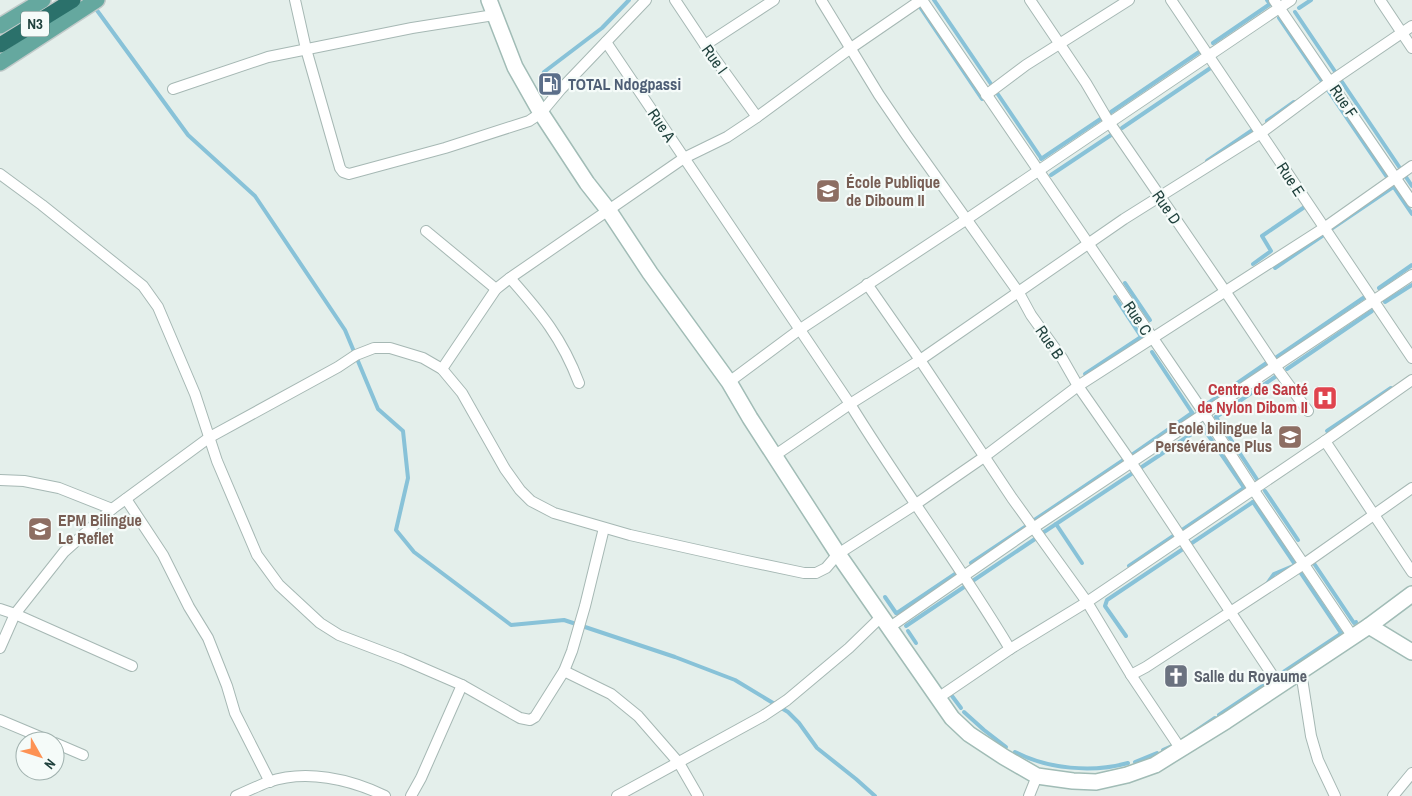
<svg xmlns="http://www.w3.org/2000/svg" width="1412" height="796" font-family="'Archivo Narrow',sans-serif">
<rect width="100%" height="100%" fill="#e4efeb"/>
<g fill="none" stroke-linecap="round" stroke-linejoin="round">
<g stroke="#88c2d8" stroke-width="4">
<polyline points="934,0 991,84"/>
<polyline points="1267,0 1270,4"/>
<polyline points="918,4 982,99"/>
<polyline points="1299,8 1311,0"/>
<polyline points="96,9 188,135 255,196 345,330 378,409 403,431 408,478 396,530 414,552 511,625 564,620 675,657 735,680 788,712 799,723 817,748 856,779 875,796"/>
<polyline points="1295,12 1412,186"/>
<polyline points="1279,18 1412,214"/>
<polyline points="1213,43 1270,4"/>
<polyline points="544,72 602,28 629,0"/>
<polyline points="995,90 1041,158"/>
<polyline points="1111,112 1202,50"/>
<polyline points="1267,121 1294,102"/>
<polyline points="1122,128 1212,67 1213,68"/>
<polyline points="1041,159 1105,116"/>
<polyline points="1207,161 1254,129"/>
<polyline points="1051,175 1111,135"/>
<polyline points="1331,229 1393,187"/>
<polyline points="1253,264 1271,251 1262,236 1306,206 1305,204"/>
<polyline points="1275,268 1325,234"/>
<polyline points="1125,283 1150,320"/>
<polyline points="1379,288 1412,265"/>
<polyline points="1115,297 1142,338"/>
<polyline points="1385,302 1412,285"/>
<polyline points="1152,352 1193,414"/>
<polyline points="1274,359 1369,294"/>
<polyline points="1287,369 1372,311"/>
<polyline points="1085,374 1141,337"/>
<polyline points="1207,404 1268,362"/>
<polyline points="1216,417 1258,481"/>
<polyline points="1216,417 1278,375"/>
<polyline points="1202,426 1245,489"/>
<polyline points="1327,431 1391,388"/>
<polyline points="1129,457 1192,413"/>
<polyline points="1265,491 1298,540"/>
<polyline points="1253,502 1296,566"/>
<polyline points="1033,521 1125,459"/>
<polyline points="1056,524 1082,563"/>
<polyline points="1044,532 1202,427"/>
<polyline points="1313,562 1354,623 1356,622"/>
<polyline points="971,563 1025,527"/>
<polyline points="1129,566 1244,488"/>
<polyline points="1300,572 1341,633"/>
<polyline points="974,580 1035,539"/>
<polyline points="1267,584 1274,574 1293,566"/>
<polyline points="885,597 896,613"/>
<polyline points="897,613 958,572"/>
<polyline points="906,626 967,585"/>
<polyline points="908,631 916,643"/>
<polyline points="1126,636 1105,606 1107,600 1253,502"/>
<polyline points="952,696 961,708"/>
<polyline points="964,712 984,730 1006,747"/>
<polyline points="1219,715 1342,633"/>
<polyline points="1190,735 1215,718"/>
<polyline points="1163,750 1172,746"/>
<path d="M 1015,752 C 1048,769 1092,773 1128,763"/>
<polyline points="1135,762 1157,753"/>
</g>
<defs>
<g id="street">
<polyline points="295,0 306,49 340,168 343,172 349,174 445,148 529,121 541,113 561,89 646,0"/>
<polyline points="675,0 705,45 757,117"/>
<polyline points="821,0 879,95 907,136 1019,293 1031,315 1062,358 1078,386 1131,462 1279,685"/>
<polyline points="922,0 1204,413 1253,489 1353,637"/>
<polyline points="1030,0 1086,83 1109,122 1225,291 1275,366 1308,411"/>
<polyline points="1171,0 1412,358"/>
<polyline points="1274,0 1412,202"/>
<polyline points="1380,0 1412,48"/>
<path d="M 606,42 L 850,404 C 901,487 960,565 1010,649"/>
<polyline points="705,45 774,0"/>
<polyline points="173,89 268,57 412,28 494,15"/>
<polyline points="986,95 1026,65 1129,0"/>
<polyline points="0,174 42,205 143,286 158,307 195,394 217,461 257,555 279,585 320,623 339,635 402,659 462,685 520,718 530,720 535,717 564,671 572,651 585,606 604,528"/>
<polyline points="426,231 496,289"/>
<path d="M 510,278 C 541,313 562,338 579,383"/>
<polyline points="867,284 920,360 1012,498 1087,602 1131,675 1180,748"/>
<polyline points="442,369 496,289 510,278 684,158 727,137 757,117 851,48 921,0"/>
<polyline points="729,382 799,330 967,219 1291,0"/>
<polyline points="1325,441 1412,572"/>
<polyline points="774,456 850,404 920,360 1124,219 1261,133 1331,81 1412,26"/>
<polyline points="0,480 24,481 59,488 112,509"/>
<polyline points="126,499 163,555 189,607 208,638 227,686 235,713 270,782"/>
<polyline points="0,609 15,614 132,666"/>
<polyline points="890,627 1033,528 1412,275"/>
<polyline points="0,648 15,614 64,552 112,509 210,437 338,367 356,355 374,348 390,348 423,358 442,369 462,393 505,469 520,490 531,501 554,513 630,535 742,560 804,573 816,573 826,568 838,554 916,504 984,457 1078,386 1324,228 1412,166"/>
<polyline points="564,671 611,694 638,716 679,763 698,796"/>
<polyline points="1301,672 1311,736 1318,760 1335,796"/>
<polyline points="1131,675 1146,667 1304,564 1412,488"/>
<polyline points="938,698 1010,649 1087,602 1325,441 1412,380"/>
<polyline points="0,720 50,741"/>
<polyline points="55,743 83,755"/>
<path d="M 236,796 C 247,791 258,786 268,782 C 306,769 350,779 385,796"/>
<polyline points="411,796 421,778 462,685"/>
<polyline points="617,796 763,716 787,700 849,648 882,616"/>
<polyline points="1029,796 1037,776"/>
<polyline points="1393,796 1412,773"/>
</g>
<g id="secondary">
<polyline points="489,0 515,67 541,113 587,183 609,211 650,273 729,382 750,418 838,554 952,718 969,734 1004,757 1037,776 1073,781 1096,782 1127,775 1155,765 1226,721 1369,626 1412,594"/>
<polyline points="1369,626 1412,652"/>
</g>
<g id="primary">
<polyline points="0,26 43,0"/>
<polyline points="0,63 97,0"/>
</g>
<polyline id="highway" points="0,45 73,0"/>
</defs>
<use href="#street" stroke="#a6b8b4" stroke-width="12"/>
<use href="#secondary" stroke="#a1bcb6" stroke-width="18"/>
<use href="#primary" stroke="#c1cac9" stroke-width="18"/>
<use href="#highway" stroke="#c1cac9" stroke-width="18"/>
<use href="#street" stroke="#fff" stroke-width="10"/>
<use href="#secondary" stroke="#fff" stroke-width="15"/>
<use href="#primary" stroke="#65a89f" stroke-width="15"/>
<use href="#highway" stroke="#2b716b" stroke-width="15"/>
</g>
<defs>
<symbol id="fuel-square" viewBox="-11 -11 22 22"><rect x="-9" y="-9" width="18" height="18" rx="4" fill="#5c6f8a" stroke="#f5fbf9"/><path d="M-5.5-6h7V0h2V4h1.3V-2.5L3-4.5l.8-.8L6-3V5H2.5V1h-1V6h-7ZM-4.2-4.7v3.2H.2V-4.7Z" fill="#fff"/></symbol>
<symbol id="school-square" viewBox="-11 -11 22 22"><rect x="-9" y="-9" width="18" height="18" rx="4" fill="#8d6e63" stroke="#f5fbf9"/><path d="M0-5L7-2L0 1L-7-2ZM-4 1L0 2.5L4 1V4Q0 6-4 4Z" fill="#fff"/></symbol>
<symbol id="hospital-square" viewBox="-11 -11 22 22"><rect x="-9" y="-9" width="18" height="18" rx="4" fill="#e0444e" stroke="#f5fbf9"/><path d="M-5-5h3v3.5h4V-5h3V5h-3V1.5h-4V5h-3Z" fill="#fff"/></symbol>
<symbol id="church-square" viewBox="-11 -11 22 22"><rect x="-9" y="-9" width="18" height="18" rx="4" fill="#6b7280" stroke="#f5fbf9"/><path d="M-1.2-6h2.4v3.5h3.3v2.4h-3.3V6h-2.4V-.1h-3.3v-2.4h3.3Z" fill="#fff"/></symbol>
</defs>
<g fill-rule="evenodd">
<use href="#fuel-square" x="536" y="70" width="28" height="28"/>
<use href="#school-square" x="814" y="177" width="28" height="28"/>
<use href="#hospital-square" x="1311" y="384" width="28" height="28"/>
<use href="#school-square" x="1276" y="423" width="28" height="28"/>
<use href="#school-square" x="26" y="515" width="28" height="28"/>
<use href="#church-square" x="1162" y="662" width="28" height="28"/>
</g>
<g text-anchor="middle" stroke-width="4.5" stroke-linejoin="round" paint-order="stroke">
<rect fill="#f5fbf9" stroke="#617a76" stroke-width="1" x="21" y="11.5" width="28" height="25" rx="4"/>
<g font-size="15" font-weight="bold" fill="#21423e">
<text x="35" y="29">N3</text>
</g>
<g font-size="16" fill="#21423e" stroke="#f5fbf9">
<text transform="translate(715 59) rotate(54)" y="6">Rue I</text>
<text transform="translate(1344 101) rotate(56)" y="6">Rue F</text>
<text transform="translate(662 125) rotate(56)" y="6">Rue A</text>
<text transform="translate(1291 179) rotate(57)" y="6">Rue E</text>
<text transform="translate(1167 207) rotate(55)" y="6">Rue D</text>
<text transform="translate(1138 318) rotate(56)" y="6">Rue C</text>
<text transform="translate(1050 342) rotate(55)" y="6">Rue B</text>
</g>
<g font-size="16" font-weight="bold" fill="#4e5e75" stroke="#f5fbf9" text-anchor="start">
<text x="568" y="90">TOTAL Ndogpassi</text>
</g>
<g font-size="16" font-weight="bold" fill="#785e54" stroke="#f5fbf9" text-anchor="start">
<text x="846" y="188">École Publique<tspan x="846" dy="18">de Diboum II</tspan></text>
<text x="1272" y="434" text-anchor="end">Ecole bilingue la<tspan x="1272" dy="18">Persévérance Plus</tspan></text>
<text x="58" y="526">EPM Bilingue<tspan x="58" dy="18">Le Reflet</tspan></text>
</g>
<g font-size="16" font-weight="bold" fill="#be3a42" stroke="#f5fbf9" text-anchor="end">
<text x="1308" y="395">Centre de Santé<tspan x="1308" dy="18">de Nylon Dibom II</tspan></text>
</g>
<g font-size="16" font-weight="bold" fill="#5b616d" stroke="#f5fbf9" text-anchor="start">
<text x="1194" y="682">Salle du Royaume</text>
</g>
</g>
<g transform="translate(40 756) rotate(129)"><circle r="24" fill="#f5fbf9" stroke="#a0b1ae"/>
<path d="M0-4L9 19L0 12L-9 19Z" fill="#fd9254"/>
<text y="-8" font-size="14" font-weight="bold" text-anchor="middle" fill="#21423e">N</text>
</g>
</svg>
